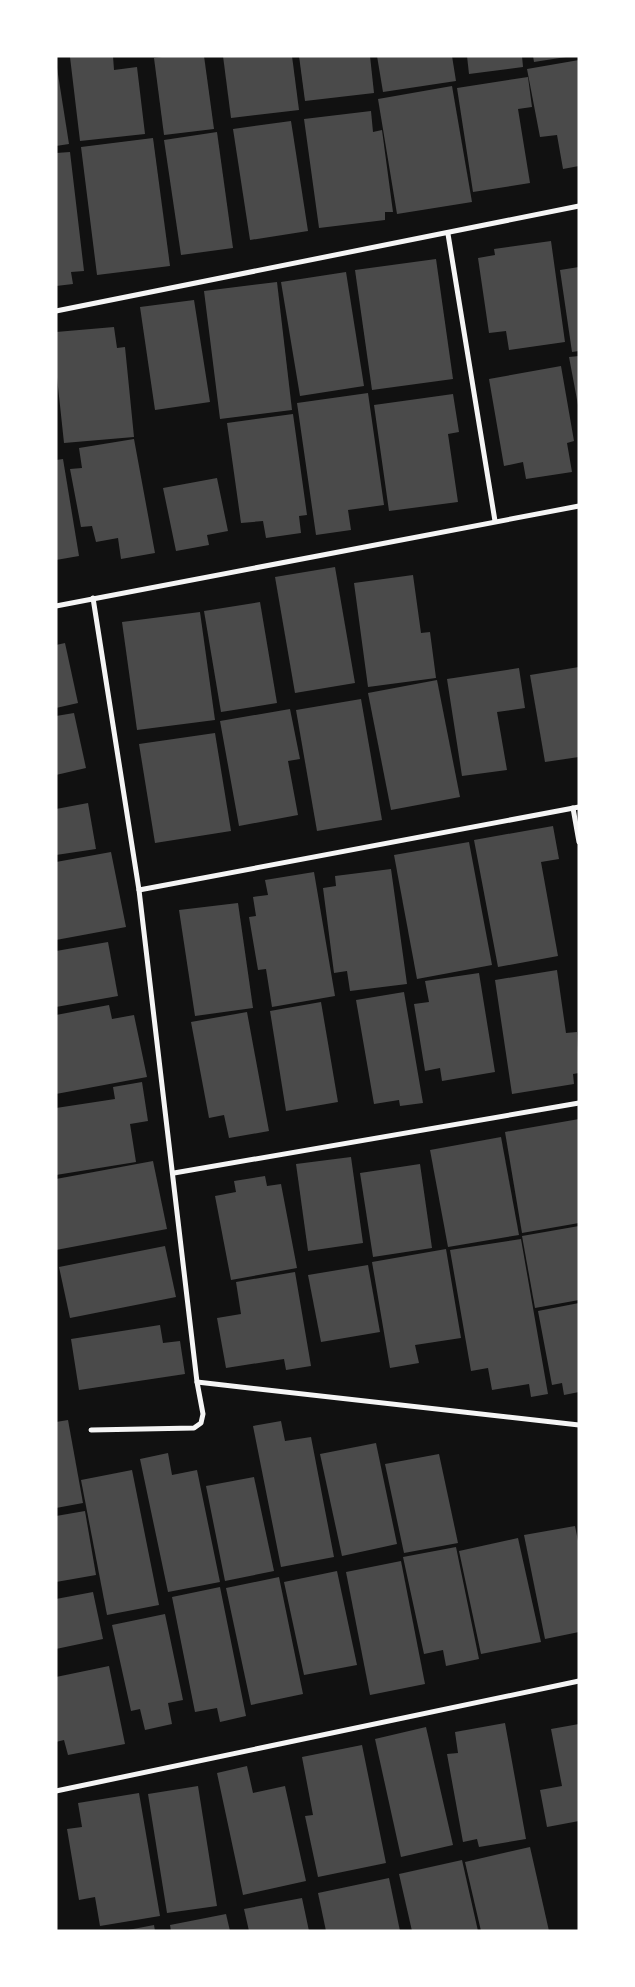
<svg xmlns="http://www.w3.org/2000/svg" width="635" height="1987" font-family="Cabin,sans-serif">
<rect width="100%" height="100%" fill="#111"/>
<g fill="#4a4a4a">
<polygon points="73,56 113,56 114,70 137,67 145,134 80,141 70,57"/>
<polygon points="170,56 204,56 214,129 164,135 154,58"/>
<polygon points="223,56 292,56 299,110 231,118"/>
<polygon points="299,56 370,56 374,93 305,101"/>
<polygon points="377,56 452,56 456,81 383,92"/>
<polygon points="467,56 522,56 523,67 469,74"/>
<polygon points="533,56 565,56 566,57 534,62"/>
<polygon points="579,60 579,166 563,169 557,135 540,137 527,69"/>
<polygon points="57,68 69,144 56,146 56,69"/>
<polygon points="528,77 532,107 518,109 530,183 473,192 457,88"/>
<polygon points="452,86 472,202 397,214 378,99"/>
<polygon points="371,111 373,132 382,130 393,212 385,212 385,220 319,228 304,119"/>
<polygon points="291,121 308,231 250,240 233,129"/>
<polygon points="217,132 233,248 181,255 164,140"/>
<polygon points="153,138 170,266 97,275 81,147"/>
<polygon points="70,152 84,271 71,272 73,284 56,286 56,153"/>
<polygon points="551,241 565,342 509,350 506,331 489,333 478,258 495,255 494,249"/>
<polygon points="436,259 453,379 372,390 355,270"/>
<polygon points="579,267 579,351 572,352 560,270"/>
<polygon points="346,272 364,386 300,396 281,282"/>
<polygon points="277,282 292,410 220,419 204,291"/>
<polygon points="194,300 210,402 155,410 140,307"/>
<polygon points="114,327 117,348 125,347 134,437 64,443 56,368 56,332"/>
<polygon points="579,356 579,405 578,405 569,357"/>
<polygon points="561,366 574,441 567,443 572,472 526,479 523,462 504,466 489,379"/>
<polygon points="368,393 384,505 348,510 351,530 316,535 297,403"/>
<polygon points="453,394 459,432 448,434 458,502 389,511 374,405"/>
<polygon points="293,414 307,515 299,516 301,533 266,538 263,521 241,523 227,423"/>
<polygon points="134,439 155,553 121,559 118,538 96,542 92,526 81,527 70,469 82,468 79,448"/>
<polygon points="63,459 79,556 56,560 56,460"/>
<polygon points="217,478 228,531 207,535 209,545 176,551 163,488"/>
<polygon points="335,567 355,683 295,693 275,577"/>
<polygon points="413,575 421,633 430,632 436,678 368,687 354,583"/>
<polygon points="260,602 277,703 221,712 204,611"/>
<polygon points="200,612 215,720 137,730 122,622"/>
<polygon points="65,643 78,703 56,708 56,645"/>
<polygon points="579,667 579,757 545,762 530,675"/>
<polygon points="519,668 525,708 497,712 507,770 462,776 447,679"/>
<polygon points="437,680 460,797 391,810 368,693"/>
<polygon points="361,699 382,820 317,831 296,710"/>
<polygon points="290,709 300,759 288,761 298,815 239,826 220,721"/>
<polygon points="74,713 86,768 56,775 56,716"/>
<polygon points="215,733 231,831 155,843 139,744"/>
<polygon points="88,803 96,849 56,855 56,809"/>
<polygon points="553,826 559,859 541,862 558,956 498,967 474,840"/>
<polygon points="469,842 492,965 417,979 394,855"/>
<polygon points="111,852 126,927 56,940 56,862"/>
<polygon points="391,869 407,984 350,991 347,971 334,973 323,888 336,886 335,876"/>
<polygon points="314,872 335,996 272,1007 266,969 258,970 249,917 256,916 253,897 268,895 265,880"/>
<polygon points="238,903 253,1008 195,1016 179,910"/>
<polygon points="108,942 118,996 56,1007 56,951"/>
<polygon points="557,970 566,1033 577,1032 579,1073 573,1074 574,1084 512,1094 495,980"/>
<polygon points="479,973 495,1072 442,1081 440,1068 425,1071 414,1004 429,1002 425,981"/>
<polygon points="404,992 423,1103 400,1106 399,1100 374,1104 356,1000"/>
<polygon points="321,1002 338,1102 286,1111 270,1011"/>
<polygon points="109,1005 112,1019 134,1015 147,1077 56,1094 56,1015"/>
<polygon points="247,1012 269,1131 229,1138 224,1115 209,1118 191,1022"/>
<polygon points="142,1082 148,1121 130,1124 136,1162 56,1175 56,1108 115,1099 113,1087"/>
<polygon points="579,1119 579,1223 522,1233 505,1132"/>
<polygon points="501,1137 519,1235 448,1247 430,1150"/>
<polygon points="351,1157 363,1243 308,1251 296,1164"/>
<polygon points="153,1161 167,1229 56,1250 56,1179"/>
<polygon points="420,1164 432,1248 373,1257 360,1173"/>
<polygon points="265,1176 267,1186 281,1184 297,1268 231,1280 215,1196 236,1192 234,1181"/>
<polygon points="579,1226 579,1300 535,1308 522,1236"/>
<polygon points="521,1239 548,1394 531,1397 529,1384 492,1390 488,1368 471,1371 450,1250"/>
<polygon points="165,1246 176,1297 70,1318 59,1267"/>
<polygon points="446,1249 461,1338 415,1345 419,1363 390,1368 372,1262"/>
<polygon points="368,1265 380,1332 321,1342 308,1275"/>
<polygon points="295,1272 311,1366 286,1370 284,1359 226,1368 217,1318 241,1314 236,1282"/>
<polygon points="579,1303 579,1392 564,1395 562,1383 552,1385 538,1311"/>
<polygon points="160,1325 163,1343 180,1341 185,1374 79,1390 71,1339"/>
<polygon points="68,1420 83,1503 56,1508 56,1422"/>
<polygon points="281,1421 285,1441 311,1437 334,1557 281,1567 253,1426"/>
<polygon points="376,1443 397,1544 342,1556 320,1454"/>
<polygon points="168,1453 172,1475 197,1470 220,1582 168,1592 140,1459"/>
<polygon points="439,1454 458,1543 404,1553 385,1464"/>
<polygon points="132,1470 159,1605 107,1615 81,1480"/>
<polygon points="254,1477 274,1571 225,1581 206,1486"/>
<polygon points="85,1511 96,1575 56,1582 56,1516"/>
<polygon points="575,1526 579,1546 579,1632 545,1639 524,1535"/>
<polygon points="518,1538 541,1642 481,1654 459,1551"/>
<polygon points="456,1547 479,1659 446,1666 443,1650 424,1654 403,1557"/>
<polygon points="401,1561 425,1684 370,1695 346,1572"/>
<polygon points="337,1571 357,1665 304,1675 284,1582"/>
<polygon points="279,1577 303,1694 251,1705 226,1588"/>
<polygon points="220,1587 246,1716 220,1722 217,1708 195,1712 172,1597"/>
<polygon points="93,1592 103,1639 56,1649 56,1599"/>
<polygon points="165,1614 183,1700 168,1703 172,1724 145,1730 140,1709 131,1711 112,1625"/>
<polygon points="109,1666 125,1744 68,1755 64,1740 56,1742 56,1677"/>
<polygon points="505,1723 526,1839 479,1847 477,1839 463,1842 447,1754 458,1753 455,1732"/>
<polygon points="579,1724 579,1821 547,1827 540,1790 562,1786 551,1729"/>
<polygon points="426,1727 453,1845 401,1857 375,1739"/>
<polygon points="362,1745 386,1863 318,1877 305,1816 313,1815 302,1757"/>
<polygon points="247,1766 253,1793 285,1786 306,1881 243,1895 217,1773"/>
<polygon points="198,1786 217,1906 167,1913 148,1794"/>
<polygon points="139,1793 160,1916 100,1926 95,1897 79,1900 67,1829 82,1827 78,1803"/>
<polygon points="530,1847 549,1931 481,1931 465,1862"/>
<polygon points="462,1860 478,1931 412,1931 399,1874"/>
<polygon points="389,1878 400,1931 326,1931 318,1893"/>
<polygon points="302,1898 309,1931 249,1931 244,1909"/>
<polygon points="226,1914 230,1931 171,1931 170,1925"/>
<polygon points="154,1925 155,1931 129,1931 128,1930"/>
</g>
<g fill="none" stroke-linecap="round" stroke-linejoin="round">
<g stroke="#f5f5f5" stroke-width="5">
<polyline points="448,234 495,521"/>
<polyline points="56,311 579,206"/>
<polyline points="56,606 579,506"/>
<polyline points="573,808 579,842"/>
<polyline points="139,890 579,807"/>
<polyline points="174,1173 579,1103"/>
<polyline points="197,1382 579,1425"/>
<polyline points="91,1430 194,1428 201,1423 203,1414 197,1382 139,890 93,598"/>
<polyline points="56,1791 579,1681"/>
</g>
</g>
<rect width="635" height="1987" fill="none" stroke="#ffffff" stroke-width="115"/>
</svg>
